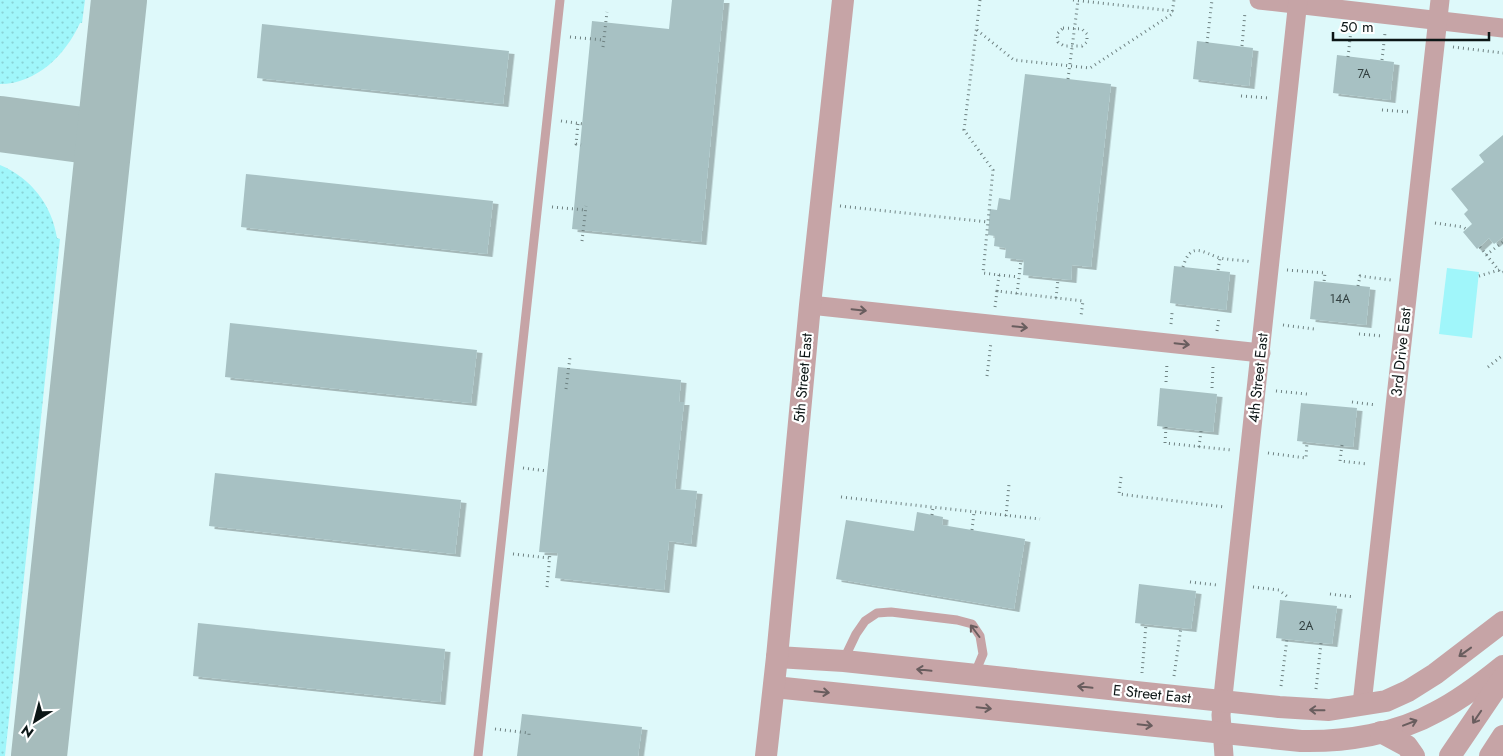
<svg xmlns="http://www.w3.org/2000/svg" width="1503" height="756" font-family="Jost,sans-serif">
<defs>
<pattern id="grass-dots" width="8" height="8" patternUnits="userSpaceOnUse" patternTransform="scale(1.25)"><rect width="8" height="8" fill="#a0f6fa"/><path d="M2 2h.1M6 6h.1" fill="none" stroke="#89d2d6" stroke-width="1.8" stroke-linecap="round"/></pattern>
<filter id="shadow"><feDropShadow dx="5.5" dy="3" stdDeviation="0" flood-color="#0004"/></filter>
</defs>
<rect width="100%" height="100%" fill="#def9fa"/>
<g fill="url(#grass-dots)">
<path d="M 0,0 L 85,0 L 82,23 L 80,23 C 66,54 37,84 0,84 Z"/>
<path d="M 0,165 C 31,178 52,205 57,238 L 60,239 L 5,756 L 0,756 Z"/>
</g>
<polygon fill="#a0f6fa" points="1447,268 1479,272 1472,338 1439,334"/>
<g fill="none" stroke-linecap="round" stroke-linejoin="round">
<g stroke="#a6bcbc" stroke-width="56">
<polyline points="0,124 104,138"/>
<polyline points="39,756 119,0"/>
</g>
</g>
<g fill="#a7c1c3" filter="url(#shadow)">
<polygon points="672,0 724,0 701,242 572,229 592,21 669,29"/>
<polygon points="262,24 509,51 503,104 257,78"/>
<polygon points="1197,41 1253,48 1249,86 1193,79"/>
<polygon points="1337,55 1394,62 1390,100 1333,93"/>
<polygon points="1025,74 1111,84 1091,267 1072,265 1071,280 1023,275 1024,260 1005,258 1006,248 994,246 995,236 988,235 990,209 997,210 999,198 1010,200"/>
<polygon points="1503,135 1503,237 1494,244 1489,238 1477,249 1463,232 1472,224 1464,214 1468,210 1451,189 1484,162 1479,155"/>
<polygon points="246,174 493,201 487,254 241,227"/>
<polygon points="1174,266 1230,272 1226,310 1170,303"/>
<polygon points="1314,281 1370,287 1366,325 1310,319"/>
<polygon points="230,323 477,350 471,403 225,377"/>
<polygon points="558,367 681,380 679,402 684,402 675,489 697,491 691,544 669,541 664,590 555,578 558,553 539,552"/>
<polygon points="1160,388 1217,394 1213,432 1157,426"/>
<polygon points="1301,403 1357,408 1353,447 1297,441"/>
<polygon points="215,473 461,500 455,554 209,526"/>
<polygon points="917,512 943,517 942,525 1025,539 1014,609 836,579 846,520 914,531"/>
<polygon points="1139,584 1196,591 1191,629 1135,623"/>
<polygon points="1280,600 1337,606 1332,644 1276,638"/>
<polygon points="198,623 445,649 440,702 193,676"/>
<polygon points="522,714 642,727 638,756 517,756"/>
</g>
<g fill="none" stroke-linecap="round" stroke-linejoin="round">
<g stroke="#6f8282" stroke-width="3" stroke-dasharray="1 4" stroke-linecap="butt">
<polyline points="980,0 964,130 993,170 983,273 999,275 997,291"/>
<polyline points="1073,0 1173,11"/>
<polygon points="1063,28 1082,29 1087,34 1087,42 1082,46 1064,46 1058,42 1057,34"/>
<polyline points="977,30 1014,60 1090,68 1172,14 1174,0"/>
<polyline points="570,37 604,40"/>
<polyline points="1207,43 1212,0"/>
<polyline points="1242,46 1245,12"/>
<polyline points="603,47 607,12"/>
<polyline points="1453,47 1503,53"/>
<polyline points="1348,57 1351,30"/>
<polyline points="1382,60 1385,33"/>
<polyline points="1068,79 1078,1"/>
<polyline points="1241,96 1268,98"/>
<polyline points="1382,110 1409,112"/>
<polyline points="561,121 583,124"/>
<polyline points="578,124 576,144 581,145"/>
<polyline points="840,206 988,222"/>
<polyline points="552,207 586,210"/>
<polyline points="1435,223 1463,227 1466,229"/>
<polyline points="582,241 586,206"/>
<polyline points="1480,247 1501,273 1503,272"/>
<polyline points="1486,255 1503,242"/>
<path d="M 1183,267 C 1191,240 1203,253 1220,258 C 1230,260 1242,260 1252,262"/>
<polyline points="1218,270 1220,258"/>
<polyline points="1287,270 1325,273 1324,282"/>
<polyline points="999,275 1019,277"/>
<polyline points="1479,276 1499,270"/>
<polyline points="1358,286 1360,276 1391,280"/>
<polyline points="1017,294 1021,260"/>
<polyline points="1056,298 1058,279"/>
<polyline points="995,307 997,291 1083,301 1081,316"/>
<polyline points="1171,324 1172,313"/>
<polyline points="1283,325 1314,329"/>
<polyline points="1217,331 1219,317"/>
<polyline points="1359,334 1383,336"/>
<polyline points="1488,367 1503,355"/>
<polyline points="987,376 991,342"/>
<polyline points="1166,382 1167,363"/>
<polyline points="1212,388 1213,367"/>
<polyline points="566,389 570,357"/>
<polyline points="1276,391 1307,394"/>
<polyline points="1352,402 1376,405"/>
<polyline points="1166,427 1165,443 1231,450"/>
<polyline points="1342,445 1340,461 1368,464"/>
<polyline points="1199,447 1201,431"/>
<polyline points="1268,453 1306,458 1307,442"/>
<polyline points="523,468 547,471"/>
<polyline points="1121,477 1119,494 1225,507"/>
<polyline points="841,497 1040,519"/>
<polyline points="932,515 933,507"/>
<polyline points="1006,516 1009,484"/>
<polyline points="972,530 974,512"/>
<polyline points="513,554 549,558"/>
<polyline points="1190,582 1217,585"/>
<polyline points="547,587 550,553"/>
<polyline points="1253,587 1279,590 1289,598"/>
<polyline points="1330,594 1354,597"/>
<polyline points="1142,673 1146,624"/>
<polyline points="1174,676 1181,627"/>
<polyline points="1281,686 1287,639"/>
<polyline points="1316,689 1321,643"/>
<polyline points="495,729 529,733 529,735"/>
</g>
<g stroke="#c6a4a6" stroke-width="9">
<polyline points="844,659 856,634 865,621 877,613 891,612 957,620 972,624 980,636 983,654 975,673"/>
<polyline points="478,756 560,0"/>
</g>
<g stroke="#c6a4a6" stroke-width="19">
<polyline points="1259,0 1503,28"/>
<polyline points="810,305 1261,353"/>
<polyline points="1362,704 1440,0"/>
<polyline points="1224,756 1221,715 1298,0"/>
</g>
<g stroke="#c6a4a6" stroke-width="22">
<polyline points="777,657 844,661 1279,707 1329,710 1386,701 1408,691 1435,674 1503,622"/>
<path d="M 774,687 L 1301,741 C 1345,742 1397,734 1436,712 C 1460,700 1482,683 1503,666"/>
<polyline points="1381,732 1407,746 1414,756"/>
<polyline points="766,756 777,657 810,305 843,0"/>
<polyline points="1450,756 1503,678"/>
<polyline points="1490,756 1503,736"/>
</g>
</g>
<defs><path id="oneway-shaft" d="M-6 0H5M1.5-3L5.5 0L1.5 3" fill="none" stroke-width="1.6" stroke-linecap="round" stroke-linejoin="round" transform="scale(1.25)"/></defs>
<g stroke="#695d5e">
<use href="#oneway-shaft" transform="translate(859 310) rotate(6)"/>
<use href="#oneway-shaft" transform="translate(1020 327) rotate(6)"/>
<use href="#oneway-shaft" transform="translate(1182 344) rotate(6)"/>
<use href="#oneway-shaft" transform="translate(975 631) rotate(-127)"/>
<use href="#oneway-shaft" transform="translate(1465 652) rotate(144)"/>
<use href="#oneway-shaft" transform="translate(924 670) rotate(-174)"/>
<use href="#oneway-shaft" transform="translate(1085 687) rotate(-174)"/>
<use href="#oneway-shaft" transform="translate(822 692) rotate(6)"/>
<use href="#oneway-shaft" transform="translate(984 708) rotate(6)"/>
<use href="#oneway-shaft" transform="translate(1317 710) rotate(-179)"/>
<use href="#oneway-shaft" transform="translate(1477 717) rotate(124)"/>
<use href="#oneway-shaft" transform="translate(1410 723) rotate(-21)"/>
<use href="#oneway-shaft" transform="translate(1145 725) rotate(6)"/>
</g>
<g text-anchor="middle" stroke-width="4.5" stroke-linejoin="round" paint-order="stroke">
<g font-size="12" fill="#334141">
<text x="1364" y="78">7A</text>
<text x="1340" y="303">14A</text>
<text x="1306" y="630">2A</text>
</g>
<g font-size="15" fill="#0c1616" stroke="#fff">
<text transform="translate(1401 352) rotate(-84)" y="5">3rd Drive East</text>
<text transform="translate(803 378) rotate(-85)" y="5">5th Street East</text>
<text transform="translate(1258 378) rotate(-84)" y="5">4th Street East</text>
<text transform="translate(1152 694) rotate(6)" y="5">E Street East</text>
</g>
</g>
<g transform="translate(35 721) rotate(216)" stroke="#ffffff" stroke-width="4" paint-order="stroke">
<path d="M0-4L9 19L0 12L-9 19Z" fill="#0c1616"/>
<text y="-8" font-size="14" font-weight="bold" text-anchor="middle" fill="#0c1616">N</text>
</g>
<path d="M1333 32v8h156v-8" fill="none" stroke="#0c1616" stroke-width="2.5"/>
<text x="1340" y="32" font-size="15" fill="#0c1616" stroke="#ffffff" stroke-width="4" paint-order="stroke">50 m</text>
</svg>
